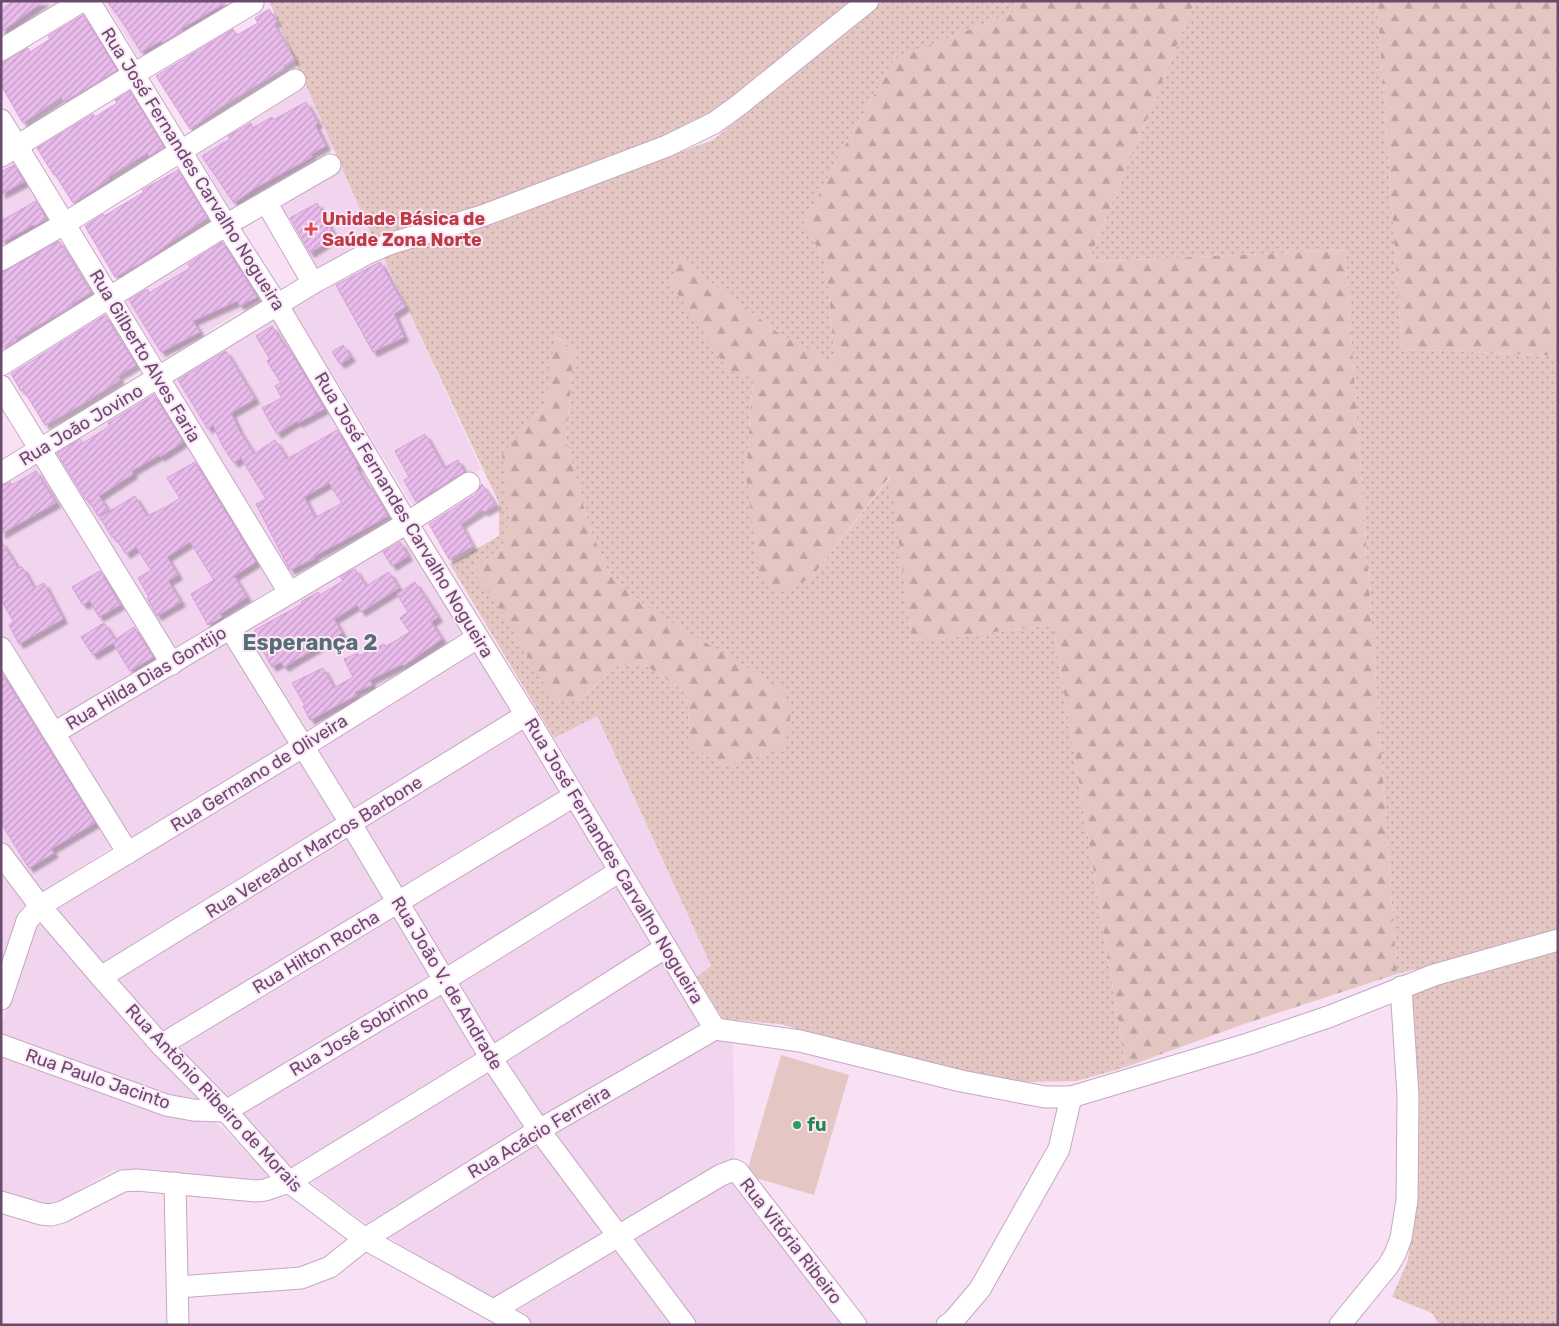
<svg xmlns="http://www.w3.org/2000/svg" width="1559" height="1326" font-family="Rubik,sans-serif">
<defs>
<pattern id="grass-dots" width="8" height="8" patternUnits="userSpaceOnUse" patternTransform="scale(1.25)"><rect width="8" height="8" fill="#e4c7c2"/><path d="M2 2h.1M6 6h.1" fill="none" stroke="#bda4a2" stroke-width="1.8" stroke-linecap="round"/></pattern>
<pattern id="forest-firs" width="22" height="20" patternUnits="userSpaceOnUse" patternTransform="scale(1.25)"><rect width="22" height="20" fill="#e4c7c2"/><path d="M5 1l3.5 6h-7zM16 11l3.5 6h-7z" fill="#bda4a2"/></pattern>
<pattern id="building-hatch" width="6" height="6" patternUnits="userSpaceOnUse" patternTransform="scale(1.25)"><rect width="6" height="6" fill="#e9bceb"/><path d="M-1 1l2-2M0 6l6-6M5 7l2-2" fill="none" stroke="#c19bc3"/></pattern>
<filter id="shadow"><feDropShadow dx="4.5" dy="4.5" stdDeviation="1" flood-color="#0004"/></filter>
</defs>
<rect width="100%" height="100%" fill="#f9e1f5"/>
<g fill="#f1d4ee" fill-rule="evenodd">
<polygon points="1,1 63,1 1,38"/>
<polygon points="104,1 234,1 140,60"/>
<polygon points="304,82 333,147 231,211 194,149"/>
<polygon points="15,156 55,221 1,254 1,164"/>
<path d="M 339,161 L 374,241 L 309,275 L 267,204 ZM 317,203 L 335,237 L 307,255 L 288,220 Z"/>
<polygon points="223,233 263,297 162,360 122,295"/>
<polygon points="381,252 481,469 414,508 289,302"/>
<polygon points="273,315 394,515 292,577 171,376"/>
<polygon points="155,385 280,587 174,652 49,450"/>
<polygon points="39,456 163,659 55,725 1,637 1,479"/>
<polygon points="406,531 468,633 306,730 245,630"/>
<polygon points="229,634 293,741 127,840 63,733"/>
<polygon points="476,648 517,712 353,814 313,749"/>
<polygon points="1,661 115,845 42,892 1,837"/>
<polygon points="596,715 711,967 697,977 554,738"/>
<polygon points="527,726 566,793 401,895 361,830"/>
<polygon points="301,752 344,821 105,967 54,906"/>
<polygon points="572,802 612,867 449,969 408,904"/>
<polygon points="350,833 389,898 164,1033 111,974"/>
<polygon points="1,857 28,896 1,973"/>
<polygon points="619,880 660,944 493,1047 453,983"/>
<polygon points="396,908 438,977 227,1101 173,1042"/>
<polygon points="38,916 205,1101 182,1100 1,1033 1,1027"/>
<polygon points="664,955 706,1021 539,1124 499,1059"/>
<polygon points="442,986 484,1056 293,1169 234,1110"/>
<polygon points="714,1036 733,1041 735,1158 623,1228 548,1131"/>
<polygon points="1,1054 176,1117 216,1122 274,1180 252,1188 113,1170 56,1203 35,1209 1,1197"/>
<polygon points="488,1063 530,1129 370,1226 332,1199 306,1177"/>
<polygon points="535,1136 611,1234 493,1306 378,1230"/>
<polygon points="733,1172 850,1325 697,1325 628,1236"/>
<polygon points="616,1250 675,1325 523,1325 507,1316"/>
</g>
<g fill="url(#grass-dots)" fill-rule="evenodd">
<polygon points="269,1 854,1 711,120 477,212 374,241"/>
<path d="M 883,1 L 1016,1 L 1014,12 L 895,59 L 838,158 L 803,225 L 826,261 L 835,364 L 780,334 L 681,260 L 670,282 L 753,379 L 746,475 L 811,578 L 891,476 L 912,642 L 1053,625 L 1126,1067 L 1077,1081 L 1022,1082 L 971,1073 L 863,1047 L 780,1024 L 723,1019 L 697,977 L 711,966 L 597,716 L 554,738 L 450,564 L 499,536 L 499,503 L 381,252 L 487,223 L 713,140 ZM 556,336 L 574,350 L 566,440 L 589,526 L 610,575 L 647,607 L 785,747 L 690,744 L 687,693 L 642,663 L 617,666 L 578,701 L 472,570 L 502,549 L 510,519 L 503,454 L 545,407 Z"/>
<polygon points="1195,1 1377,1 1402,349 1558,356 1558,933 1397,974 1345,250 1088,262"/>
<polygon points="1558,946 1558,1325 1439,1325 1432,1313 1392,1297 1408,1260 1414,1195 1406,992"/>
</g>
<g fill="url(#forest-firs)">
<polygon points="1016,1 1195,1 1088,262 1345,250 1397,974 1241,1025 1126,1067 1053,625 912,642 890,476 811,578 779,592 759,571 746,475 753,379 727,369 670,282 680,259 780,334 835,363 826,261 803,225 838,158 895,59 1014,12"/>
<polygon points="1377,1 1558,1 1558,356 1402,349"/>
<polygon points="555,336 574,350 566,440 589,526 610,575 647,607 782,689 791,712 785,748 723,768 690,744 687,693 642,663 617,666 578,701 553,699 493,597 472,570 502,549 510,519 502,454 545,407"/>
</g>
<polygon fill="#e4c7c2" points="781,1055 849,1075 814,1195 746,1175"/>
<g fill="url(#building-hatch)" stroke="#d79edb" fill-rule="evenodd" filter="url(#shadow)">
<polygon points="13,1 44,1 1,32 1,10"/>
<polygon points="107,1 228,1 181,29 182,31 162,43 161,41 141,52 124,24"/>
<polygon points="269,9 277,22 274,24 295,60 284,66 285,68 224,105 190,129 156,76 233,29 237,35 258,23 255,18"/>
<polygon points="83,15 117,70 64,102 61,97 23,123 1,85 1,63 28,48 30,52 50,39 48,36"/>
<polygon points="130,91 164,147 149,156 147,153 108,177 109,179 73,203 55,174 54,175 37,148 93,114 95,117 117,103 115,100"/>
<polygon points="306,102 318,123 315,125 326,146 311,154 312,157 255,188 234,203 202,156 230,139 228,136 251,123 253,128 272,117 273,120"/>
<polygon points="14,165 24,182 1,194 1,172"/>
<polygon points="178,170 207,218 170,242 148,259 115,277 85,226 103,214 104,216 144,192 142,190"/>
<polygon points="36,201 46,219 34,226 33,225 1,243 1,221"/>
<polygon points="317,203 335,237 310,253 290,218"/>
<polygon points="59,241 91,292 72,304 73,305 16,338 17,340 1,349 1,273"/>
<polygon points="222,242 257,297 240,306 237,301 193,321 200,332 161,352 129,300 147,289 149,293 190,268 188,264"/>
<polygon points="380,262 405,307 394,314 404,337 373,352 336,285"/>
<polygon points="105,315 136,365 118,376 120,380 81,405 45,425 23,389 21,391 11,374"/>
<polygon points="272,326 286,348 287,347 294,357 324,409 298,423 297,421 277,434 262,408 282,398 275,386 281,383 267,361 270,359 256,336"/>
<polygon points="343,345 351,357 340,364 332,352"/>
<path d="M 226,351 L 255,399 L 231,413 L 239,430 L 254,454 L 275,440 L 287,459 L 337,430 L 358,466 L 356,467 L 369,489 L 372,488 L 388,516 L 341,542 L 314,556 L 315,558 L 290,570 L 256,504 L 266,499 L 254,479 L 241,458 L 234,463 L 222,445 L 213,425 L 208,429 L 178,380 ZM 329,483 L 342,503 L 315,518 L 304,497 Z"/>
<polygon points="154,395 183,442 160,457 159,455 132,471 133,474 99,496 108,510 98,516 88,499 86,500 57,453 80,439 83,443 110,426 108,423"/>
<polygon points="425,434 444,468 458,460 464,472 416,502 404,480 409,477 395,451"/>
<polygon points="195,462 256,562 234,576 247,597 220,614 222,617 208,625 191,594 214,580 190,542 167,557 178,575 168,581 181,602 157,616 147,598 149,597 138,578 151,570 136,547 126,554 114,536 112,537 100,517 135,496 147,516 166,507 180,498 167,478"/>
<polygon points="36,471 56,503 1,534 1,486 10,482 12,485"/>
<polygon points="482,484 496,505 484,512 482,510 461,524 473,546 449,559 429,524 476,494"/>
<polygon points="1,541 18,568 22,567 34,588 44,583 63,619 19,644 9,625 14,622 1,600"/>
<polygon points="400,542 408,556 392,566 383,552"/>
<polygon points="355,569 366,586 389,572 399,588 361,612 357,605 334,619 342,633 284,667 281,662 272,667 263,651 265,650 255,630 302,604 301,602 318,592 320,595 343,581 340,577"/>
<polygon points="100,571 120,605 99,617 90,601 83,605 72,587"/>
<polygon points="415,582 438,617 431,622 442,639 403,666 402,664 370,680 372,685 355,692 357,695 310,720 303,706 305,705 292,683 323,668 334,688 353,677 344,659 358,653 359,656 384,644 385,647 410,632 400,618 408,612 397,594"/>
<polygon points="104,623 115,640 134,627 153,657 130,671 113,643 93,655 81,637"/>
<polygon points="1,672 95,823 51,849 54,853 29,868 1,823"/>
</g>
<g fill="none" stroke-linecap="round" stroke-linejoin="round">
<defs>
<g id="minor">
<polyline points="89,1 226,225 278,306 407,523 526,715 715,1029"/>
<polyline points="1,50 82,1"/>
<polyline points="1,120 289,592"/>
<polyline points="1,156 134,74 253,3"/>
<polyline points="266,202 313,283"/>
<polyline points="1,260 64,224 295,80"/>
<polyline points="1,365 226,225 330,165"/>
<polyline points="1,386 172,664"/>
<polyline points="1,473 313,283 368,253 389,244 482,216 667,146 714,123 739,105 868,1"/>
<polyline points="230,628 351,824 491,1058 539,1130 685,1325"/>
<polyline points="1,648 128,853"/>
<polyline points="54,733 407,523 469,483"/>
<polyline points="1,854 40,906 101,977 161,1045 226,1111 289,1182 365,1239 520,1325"/>
<polyline points="101,977 526,715"/>
<polyline points="1,999 27,921 40,906 304,746 477,638"/>
<polyline points="715,1029 800,1041 961,1081 1045,1097 1071,1097 1248,1044 1328,1017 1434,975 1558,940"/>
<polyline points="1,1045 166,1105 193,1110 226,1111 445,980 620,871"/>
<polyline points="161,1045 574,796"/>
<polyline points="175,1183 178,1325"/>
<polyline points="1,1202 41,1214 51,1215 62,1212 123,1181 137,1180 256,1191 265,1190 289,1182 491,1058 666,947"/>
<polyline points="178,1287 301,1278 330,1267 365,1239 539,1130 715,1029"/>
<polyline points="494,1310 721,1175 734,1170 738,1172 856,1325"/>
<polyline points="947,1325 952,1322 980,1289 1059,1149 1071,1097"/>
<polyline points="1340,1325 1388,1266 1395,1254 1401,1238 1407,1200 1408,1096 1401,987"/>
</g>
</defs>
<use href="#minor" stroke="#c5a7c4" stroke-width="23"/>
<use href="#minor" stroke="#fff" stroke-width="21"/>
</g>
<path fill="#e0444e" stroke="#fce7f9" stroke-width="2" d="M308.5 221.5h5v5h5v5h-5v5h-5v-5h-5v-5h5z"/>
<circle fill="#2e9e5b" stroke="#fce7f9" stroke-width="2" cx="797" cy="1125" r="5"/>
<g text-anchor="middle" stroke-width="4" stroke-linejoin="round" paint-order="stroke">
<g font-size="18" fill="#6a4b6d" stroke="#fce7f9">
<text transform="translate(193 169) rotate(58)" y="6">Rua José Fernandes Carvalho Nogueira</text>
<text transform="translate(145 356) rotate(59)" y="6">Rua Gilberto Alves Faria</text>
<text transform="translate(81 425) rotate(-31)" y="6">Rua João Jovino</text>
<text transform="translate(404 515) rotate(59)" y="6">Rua José Fernandes Carvalho Nogueira</text>
<text transform="translate(146 678) rotate(-31)" y="6">Rua Hilda Dias Gontijo</text>
<text transform="translate(259 773) rotate(-32)" y="6">Rua Germano de Oliveira</text>
<text transform="translate(314 847) rotate(-32)" y="6">Rua Vereador Marcos Barbone</text>
<text transform="translate(614 861) rotate(59)" y="6">Rua José Fernandes Carvalho Nogueira</text>
<text transform="translate(316 952) rotate(-31)" y="6">Rua Hilton Rocha</text>
<text transform="translate(447 983) rotate(59)" y="6">Rua João V. de Andrade</text>
<text transform="translate(359 1031) rotate(-31)" y="6">Rua José Sobrinho</text>
<text transform="translate(98 1079) rotate(19)" y="6">Rua Paulo Jacinto</text>
<text transform="translate(214 1098) rotate(47)" y="6">Rua Antônio Ribeiro de Morais</text>
<text transform="translate(539 1132) rotate(-31)" y="6">Rua Acácio Ferreira</text>
<text transform="translate(791 1241) rotate(52)" y="6">Rua Vitória Ribeiro</text>
</g>
<g font-size="18" font-weight="bold" fill="#be3a42" stroke="#fce7f9" text-anchor="start">
<text x="322" y="225">Unidade Básica de<tspan x="322" dy="21">Saúde Zona Norte</tspan></text>
</g>
<g font-size="18" font-weight="bold" fill="#27864d" stroke="#fce7f9" text-anchor="start">
<text x="807" y="1131">fu</text>
</g>
<g font-size="22" font-weight="bold" fill="#566f77" stroke="#fce7f9">
<text x="310" y="650">Esperança 2</text>
</g>
</g>
<rect width="1559" height="1326" fill="none" stroke="#6a4b6d" stroke-width="5"/>
</svg>
